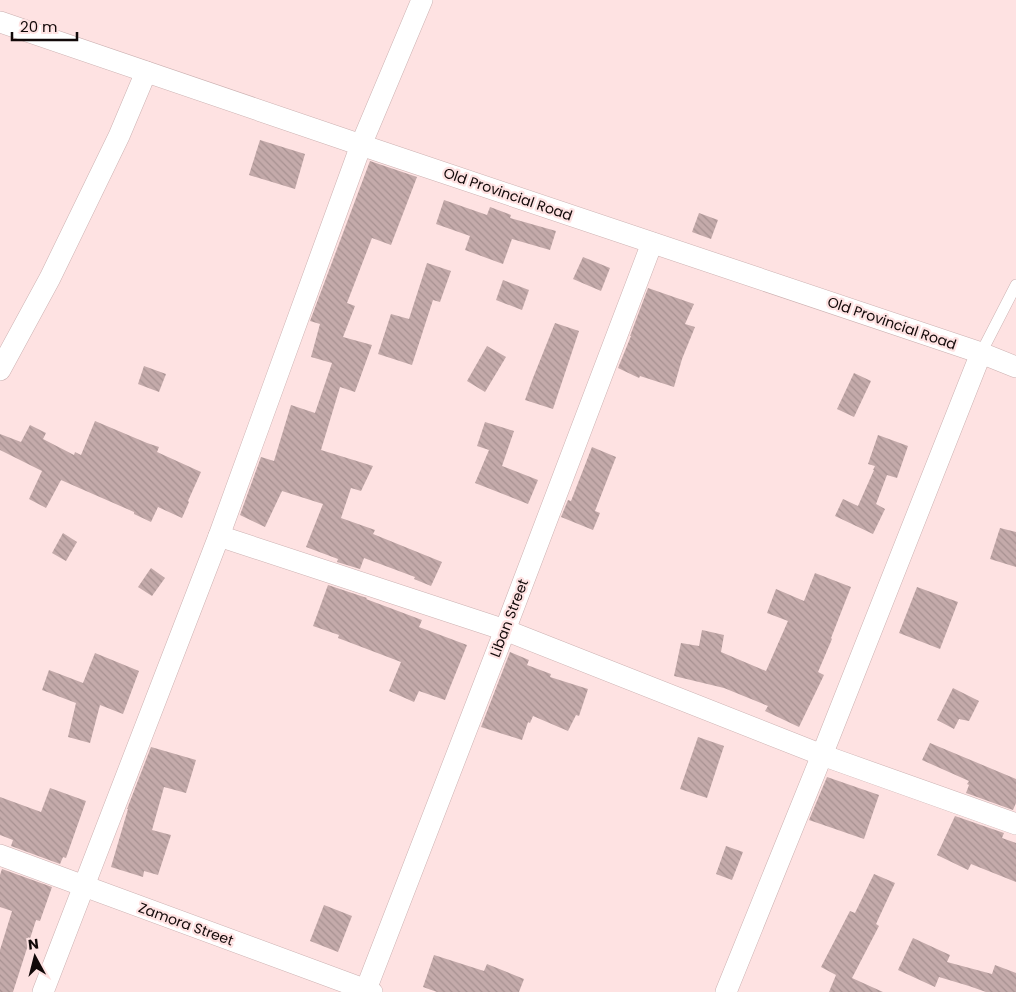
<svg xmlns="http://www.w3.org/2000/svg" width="1016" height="992" font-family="Poppins,sans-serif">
<defs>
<pattern id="building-back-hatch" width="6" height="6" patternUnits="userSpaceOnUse" patternTransform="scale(1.25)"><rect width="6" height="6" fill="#c4aaaa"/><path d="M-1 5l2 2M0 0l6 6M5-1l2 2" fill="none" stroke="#a79191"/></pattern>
</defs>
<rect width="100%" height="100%" fill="#fee2e2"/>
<g fill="url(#building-back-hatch)">
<polygon points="260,140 305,154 295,189 249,175"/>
<polygon points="370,161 417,177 391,245 372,238 347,303 355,306 343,337 372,345 355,392 340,387 321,450 373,466 361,491 351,488 341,518 375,530 373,534 442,562 431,586 414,579 415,577 364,558 360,569 337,562 338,559 306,547 323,504 282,491 265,527 240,515 261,457 274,461 291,405 315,413 332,363 311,357 320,324 310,321"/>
<polygon points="444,200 487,215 490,207 511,215 510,218 556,231 550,250 512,239 503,264 465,250 470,236 436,224"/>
<polygon points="699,213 718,220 711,239 692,232"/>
<polygon points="583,257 610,268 601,291 573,279"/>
<polygon points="427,263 451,271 440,302 433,300 412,365 378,354 391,314 409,319"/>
<polygon points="503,280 529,290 522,310 496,300"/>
<polygon points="648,288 694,304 685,324 695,327 682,359 674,387 640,376 639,378 618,368 631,336 630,336"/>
<polygon points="555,323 579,331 553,409 525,400 533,378"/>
<polygon points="487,346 506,357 485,392 467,381"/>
<polygon points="144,366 166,374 159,392 138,384"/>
<polygon points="854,373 871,381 854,417 837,409"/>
<polygon points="95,421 147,443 159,447 157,452 201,472 188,501 189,502 182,518 158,507 151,522 134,514 134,512 61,480 46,508 29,499 42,471 0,450 0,434 21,442 30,425 46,433 43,439 74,455 75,452 81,455"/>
<polygon points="485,422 514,431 502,466 538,480 528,504 475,483 489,450 477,446"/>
<polygon points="878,435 908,446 897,478 887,475 876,504 885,509 873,534 835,516 843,499 858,506 874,470 873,470 875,466 868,464"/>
<polygon points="592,447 616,457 595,511 600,513 593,530 561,517 568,500 571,501"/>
<polygon points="1000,528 1016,532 1016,567 990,559"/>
<polygon points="63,533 77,542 66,561 52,553"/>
<polygon points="151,568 165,578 152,596 138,587"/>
<polygon points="815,573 851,587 831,638 832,639 818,672 824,675 799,727 765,711 768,706 724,688 674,676 681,643 699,646 702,630 724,635 721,652 766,671 788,621 767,613 776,589 804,601"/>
<polygon points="328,585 367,598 366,599 422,620 419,627 467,645 445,700 419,691 414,702 389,691 401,662 338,638 339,635 313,626"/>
<polygon points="917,587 958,602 940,649 899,633"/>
<polygon points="510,652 529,660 527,665 551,674 550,677 588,689 579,716 576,715 568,731 533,716 530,723 528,722 522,740 481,727"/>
<polygon points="95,653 139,671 123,714 100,705 90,743 68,737 76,703 42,690 49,670 83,683"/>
<polygon points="953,688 979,701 969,721 959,719 954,729 937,720"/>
<polygon points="698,737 724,746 707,798 680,789"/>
<polygon points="930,743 1016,779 1016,803 1013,810 966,793 969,785 967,784 969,781 922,760"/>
<polygon points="151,747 196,760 186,793 164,787 152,830 171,835 158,875 144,871 143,877 111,867 128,809 127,809"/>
<polygon points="827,777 879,795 864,839 809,820"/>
<polygon points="50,788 86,801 66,858 63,857 60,864 11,846 13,840 0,835 0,797 41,812"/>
<polygon points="955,816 1004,833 1002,838 1016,843 1016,882 971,864 968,870 937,855"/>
<polygon points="726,846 743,852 732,880 716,874"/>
<polygon points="2,869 52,887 40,921 36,920 13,992 0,992 0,950 12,911 0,907 0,875"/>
<polygon points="874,874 895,883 876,924 879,926 852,978 883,992 829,992 836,975 821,967 850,911 855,913"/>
<polygon points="324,905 352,916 338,952 310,941"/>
<polygon points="913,938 950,955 947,962 992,974 995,965 1016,973 1016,992 986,992 969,986 939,977 935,987 898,970"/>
<polygon points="434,955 484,971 487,964 524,979 519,992 437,992 423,987"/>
</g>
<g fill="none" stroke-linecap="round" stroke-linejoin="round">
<defs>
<polyline id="lane" points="981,353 1016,285"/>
<g id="street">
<polyline points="0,22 361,145 981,353 1016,367"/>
<polyline points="0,370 50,278 119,136 146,72"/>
<polyline points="219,536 505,630 822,755 1016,824"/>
<polyline points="0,855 372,992"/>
<polyline points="43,992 219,536 361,145 422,0"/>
<polyline points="365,992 505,630 652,243"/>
<polyline points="726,992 822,755 981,353"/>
</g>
</defs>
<use href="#lane" stroke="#ccb1b1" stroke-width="12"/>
<use href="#street" stroke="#ccb1b1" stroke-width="22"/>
<use href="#lane" stroke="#fff" stroke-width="11"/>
<use href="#street" stroke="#fff" stroke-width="21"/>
</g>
<g text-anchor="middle" stroke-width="4.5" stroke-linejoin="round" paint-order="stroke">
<g font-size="14" fill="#120909" stroke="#fee2e2">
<text transform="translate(508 194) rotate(19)" y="5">Old Provincial Road</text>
<text transform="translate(892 323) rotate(19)" y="5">Old Provincial Road</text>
<text transform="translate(509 618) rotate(-69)" y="5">Liban Street</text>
<text transform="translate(186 924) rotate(20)" y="5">Zamora Street</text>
</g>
</g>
<g transform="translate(35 957) rotate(353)" stroke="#fee2e2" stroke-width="4" paint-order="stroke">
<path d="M0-4L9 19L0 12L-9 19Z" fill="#120909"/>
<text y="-8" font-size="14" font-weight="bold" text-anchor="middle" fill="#120909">N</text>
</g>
<path d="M12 32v8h65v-8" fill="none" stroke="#120909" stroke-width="2.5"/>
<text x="20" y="32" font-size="15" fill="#120909" stroke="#fee2e2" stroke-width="4" paint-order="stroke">20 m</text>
</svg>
